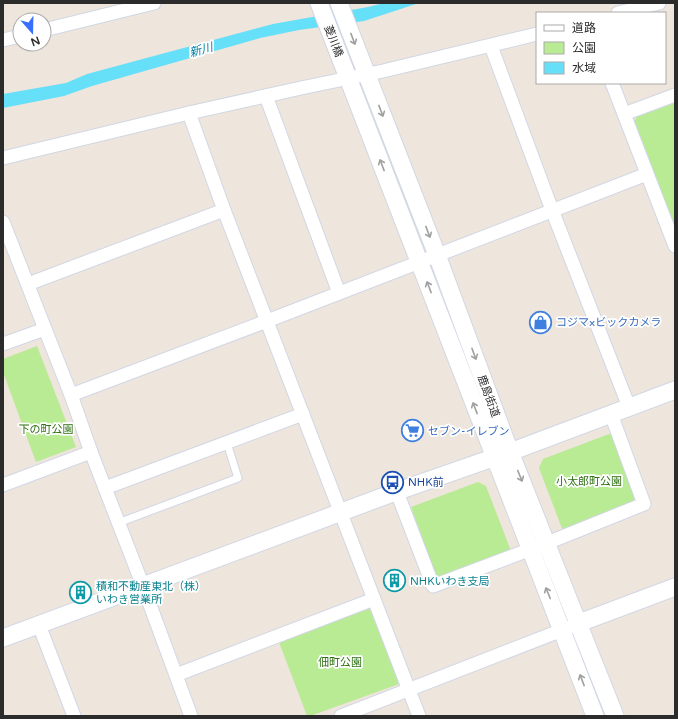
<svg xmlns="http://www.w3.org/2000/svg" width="678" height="719" font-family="'Varela Round','Noto Sans JP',sans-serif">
<rect width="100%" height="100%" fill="#eee5dc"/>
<g fill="#b9ea94">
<polygon points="675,102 675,228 672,228 634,122 637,116"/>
<polygon points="37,346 76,447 36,462 3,372 3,359"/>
<polygon points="609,434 613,436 637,498 635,504 563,531 539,468 543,459"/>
<polygon points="478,482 486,486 511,551 441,578 435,574 411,507"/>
<polygon points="371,608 399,684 310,716 307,716 279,642"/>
</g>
<polygon fill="#66dff9" points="384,3 419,3 364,21 299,30 260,38 92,86 64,96 3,108 3,94 66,83 87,74 273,24 368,7"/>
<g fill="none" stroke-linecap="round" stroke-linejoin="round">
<defs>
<polyline id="service" points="118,523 238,478 227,443"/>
<g id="minor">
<polyline points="618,13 659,3"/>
<polyline points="44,30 154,3"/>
<polyline points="3,40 20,36"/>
<polyline points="491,46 552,210 629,407"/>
<polyline points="612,83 675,246"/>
<polyline points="266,96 339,293"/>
<polyline points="189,113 224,210 419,716"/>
<polyline points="624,114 675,95"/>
<polyline points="3,158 189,113 301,88 383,71 537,34"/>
<polyline points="3,222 71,395 91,452 143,586 191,716"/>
<polyline points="28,284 224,210"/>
<polyline points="3,344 45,329"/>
<polyline points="71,395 267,321 647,174"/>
<polyline points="3,485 91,452"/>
<polyline points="105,488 303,414"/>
<polyline points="400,500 433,586 547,543 644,504 611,414"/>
<polyline points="39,625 74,716"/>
<polyline points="176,675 374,599"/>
<polyline points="341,716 570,627"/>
</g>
<g id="tertiary">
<polyline points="319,3 595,716"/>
<polyline points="339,3 437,255 510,452 615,716"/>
<polyline points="579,623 675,587"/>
<polyline points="3,638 398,491 510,452 675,390"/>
</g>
</defs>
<use href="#service" stroke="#d1d7e5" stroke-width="9"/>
<use href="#minor" stroke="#d1d7e5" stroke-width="15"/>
<use href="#tertiary" stroke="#d1d7e5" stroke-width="19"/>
<use href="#service" stroke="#fff" stroke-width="7"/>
<use href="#minor" stroke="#fff" stroke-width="13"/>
<use href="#tertiary" stroke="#fff" stroke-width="17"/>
</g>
<defs><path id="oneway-shaft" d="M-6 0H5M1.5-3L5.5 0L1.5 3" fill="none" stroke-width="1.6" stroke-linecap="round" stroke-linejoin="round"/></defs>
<g stroke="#a0a0a0">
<use href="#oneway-shaft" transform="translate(353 39) rotate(69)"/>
<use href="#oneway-shaft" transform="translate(381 111) rotate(69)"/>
<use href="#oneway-shaft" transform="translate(382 165) rotate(-111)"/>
<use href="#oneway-shaft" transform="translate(428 232) rotate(69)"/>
<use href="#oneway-shaft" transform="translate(429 287) rotate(-111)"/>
<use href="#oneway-shaft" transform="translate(474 354) rotate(70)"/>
<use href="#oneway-shaft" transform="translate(475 408) rotate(-111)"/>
<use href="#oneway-shaft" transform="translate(520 476) rotate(68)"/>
<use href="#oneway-shaft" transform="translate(548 593) rotate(-112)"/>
<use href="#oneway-shaft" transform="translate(582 680) rotate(-111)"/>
</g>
<defs>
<symbol id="shop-ring" viewBox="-11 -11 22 22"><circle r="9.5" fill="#fff" stroke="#3f7fe0" stroke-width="1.5"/><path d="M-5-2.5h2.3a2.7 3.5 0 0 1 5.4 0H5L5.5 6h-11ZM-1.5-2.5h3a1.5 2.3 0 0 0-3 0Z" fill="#3f7fe0"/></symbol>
<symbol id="supermarket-ring" viewBox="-11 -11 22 22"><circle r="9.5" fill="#fff" stroke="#3f7fe0" stroke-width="1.5"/><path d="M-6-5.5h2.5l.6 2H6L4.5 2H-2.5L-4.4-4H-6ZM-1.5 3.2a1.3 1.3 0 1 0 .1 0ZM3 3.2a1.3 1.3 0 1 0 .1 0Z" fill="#3f7fe0"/></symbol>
<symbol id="bus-ring" viewBox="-11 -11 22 22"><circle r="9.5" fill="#fff" stroke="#1a4fb4" stroke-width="1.5"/><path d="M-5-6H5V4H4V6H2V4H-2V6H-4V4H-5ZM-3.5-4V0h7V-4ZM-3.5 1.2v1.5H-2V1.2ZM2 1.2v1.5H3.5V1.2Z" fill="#1a4fb4"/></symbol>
<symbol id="building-ring" viewBox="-11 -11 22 22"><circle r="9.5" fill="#fff" stroke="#0f9aa8" stroke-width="1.5"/><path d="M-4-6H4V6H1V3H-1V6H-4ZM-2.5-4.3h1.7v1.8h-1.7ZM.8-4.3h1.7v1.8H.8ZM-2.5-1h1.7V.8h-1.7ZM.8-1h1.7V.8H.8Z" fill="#0f9aa8"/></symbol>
</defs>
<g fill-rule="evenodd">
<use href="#shop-ring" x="528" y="310" width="25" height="25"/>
<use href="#supermarket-ring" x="400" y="418" width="25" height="25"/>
<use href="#bus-ring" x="380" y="470" width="25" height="25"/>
<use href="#building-ring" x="382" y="568" width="25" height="25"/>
<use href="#building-ring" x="68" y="580" width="25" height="25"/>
</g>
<g text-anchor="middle" stroke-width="3.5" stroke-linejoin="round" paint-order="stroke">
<g font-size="11" fill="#2b2b2b" stroke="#fff">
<text transform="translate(334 41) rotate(69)" y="4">菱川橋</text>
<text transform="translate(489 396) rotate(70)" y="4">鹿島街道</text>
</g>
<g font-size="11" fill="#366cbe" stroke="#fff" text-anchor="start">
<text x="556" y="326">コジマ×ビックカメラ</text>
<text x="428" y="435">セブン-イレブン</text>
</g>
<g font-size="11" fill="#2f7014" stroke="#fff">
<text x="46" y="433">下の町公園</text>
<text x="589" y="485">小太郎町公園</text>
<text x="340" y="666">佃町公園</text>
</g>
<g font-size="11" fill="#164399" stroke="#fff" text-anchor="start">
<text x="408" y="486">NHK前</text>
</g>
<g font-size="11" fill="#0d838f" stroke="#fff" text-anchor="start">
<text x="410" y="585">NHKいわき支局</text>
<text x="96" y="590">積和不動産東北（株）<tspan x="96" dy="13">いわき営業所</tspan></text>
</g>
<g font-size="12" font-style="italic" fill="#027ea9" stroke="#fff">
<text transform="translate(201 50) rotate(-15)" y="4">新川</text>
</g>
</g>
<rect width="678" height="719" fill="none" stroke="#2b2b2b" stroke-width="8"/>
<rect x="536" y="12" width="130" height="72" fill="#ffffff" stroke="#aaaaaa"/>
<rect x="544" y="25" width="20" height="6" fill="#ffffff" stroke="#aaaaaa"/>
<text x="572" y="32" font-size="12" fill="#2b2b2b">道路</text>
<rect x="544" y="42" width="20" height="12" fill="#b9ea94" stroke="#aaaaaa"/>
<text x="572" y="52" font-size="12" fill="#2b2b2b">公園</text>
<rect x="544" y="62" width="20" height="12" fill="#66dff9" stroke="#aaaaaa"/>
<text x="572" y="72" font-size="12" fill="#2b2b2b">水域</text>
<g transform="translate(32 32) rotate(160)"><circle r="19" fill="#ffffff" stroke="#aaaaaa"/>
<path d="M0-3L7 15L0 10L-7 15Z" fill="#396fff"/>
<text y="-6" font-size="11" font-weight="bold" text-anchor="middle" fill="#2b2b2b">N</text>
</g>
</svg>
